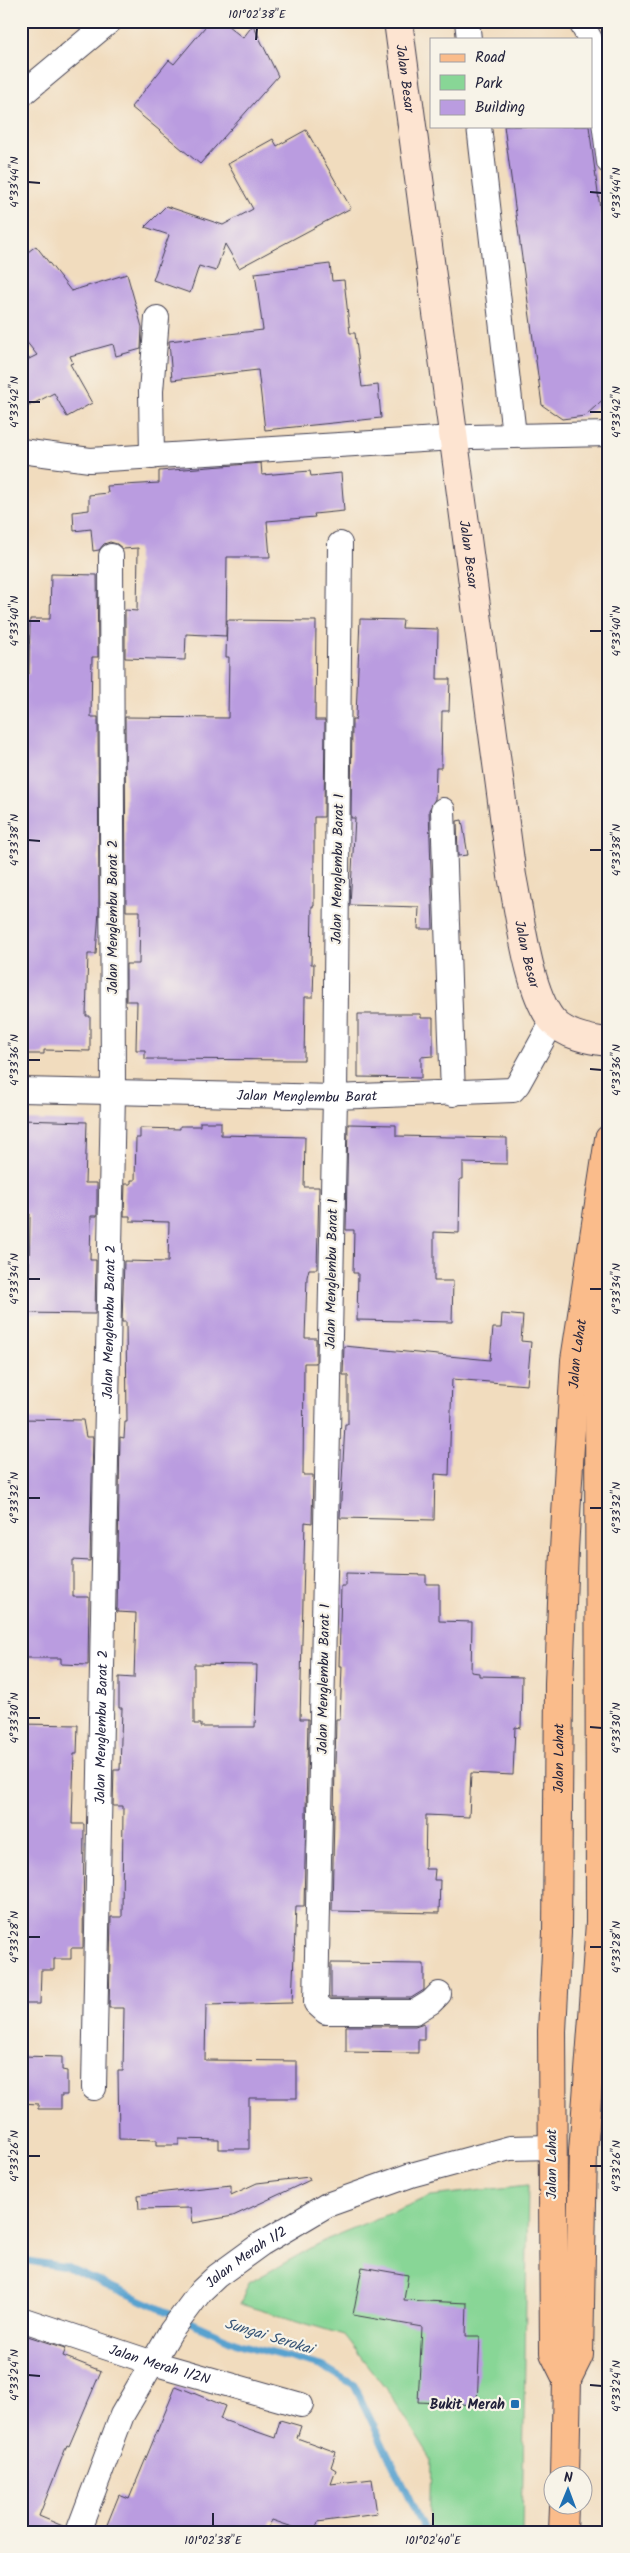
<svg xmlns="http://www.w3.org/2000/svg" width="630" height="2553" font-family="Kalam,sans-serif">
<rect width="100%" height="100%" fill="#f7f3e8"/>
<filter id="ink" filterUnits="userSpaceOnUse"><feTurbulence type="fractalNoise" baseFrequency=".02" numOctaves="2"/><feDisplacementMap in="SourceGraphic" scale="10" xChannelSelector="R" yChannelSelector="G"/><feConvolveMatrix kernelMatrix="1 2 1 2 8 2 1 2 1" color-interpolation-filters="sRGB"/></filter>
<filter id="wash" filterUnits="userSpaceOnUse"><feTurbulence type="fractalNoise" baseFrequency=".0096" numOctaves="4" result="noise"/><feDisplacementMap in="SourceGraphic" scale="20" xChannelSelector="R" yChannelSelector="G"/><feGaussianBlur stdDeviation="1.12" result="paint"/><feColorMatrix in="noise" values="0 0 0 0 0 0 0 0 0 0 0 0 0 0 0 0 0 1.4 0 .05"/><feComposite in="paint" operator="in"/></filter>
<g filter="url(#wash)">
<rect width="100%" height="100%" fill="#f1dcbe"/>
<polygon fill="#88d696" stroke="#557c68" points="528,2185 522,2532 429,2532 431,2459 392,2397 344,2335 240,2304 249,2283 327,2239 431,2196"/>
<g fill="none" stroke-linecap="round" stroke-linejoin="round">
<polyline stroke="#58a2cf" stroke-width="7" points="21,2260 67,2267 239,2344 324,2367 354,2385 425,2532"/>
</g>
<g id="blocks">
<g fill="#ba9ce0" fill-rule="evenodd">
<polygon points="210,21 222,21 243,38 253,25 278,76 200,164 131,107 169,60 174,64"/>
<polygon points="504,126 589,126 609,275 609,394 585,416 562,419 542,405"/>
<polygon points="306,130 351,208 239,268 225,244 216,271 199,266 190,293 153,280 169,235 145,227 166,206 223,225 253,209 228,164 273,139 277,146"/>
<polygon points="36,246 71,291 127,274 142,327 141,349 116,356 113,344 70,356 73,363 70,364 92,403 67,417 54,393 21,410 21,363 37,355 21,335 21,257"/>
<polygon points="330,264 332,281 344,280 350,333 355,333 362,387 378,385 381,418 265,430 258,370 172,380 169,341 263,330 255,273"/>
<polygon points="261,463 262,475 310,471 311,476 341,473 344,511 314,514 315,517 267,521 270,557 227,557 226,636 186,634 185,660 125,658 125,610 137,611 138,548 123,549 117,544 110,542 104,544 99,550 93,551 91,529 74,531 73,512 89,510 89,495 108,493 107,486 159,483 159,471"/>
<polygon points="51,574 97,575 98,657 92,657 91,717 98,717 99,910 96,954 88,954 86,1016 90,1016 90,1051 44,1050 44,1054 21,1054 21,918 24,918 26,853 21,853 21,674 29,674 30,619 50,619"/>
<polygon points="360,619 403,620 402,628 438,629 437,679 450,679 449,711 442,711 441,768 436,768 435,799 429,810 433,929 418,929 419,907 350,905 355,818 351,818 352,720 355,720 356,716"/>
<polygon points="227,620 316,621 315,720 325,720 324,817 314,817 314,906 312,906 311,964 314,964 313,997 305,997 304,1060 145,1059 145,1050 136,1050 137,1001 126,1001 126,964 139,964 140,911 126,911 125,717 228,718 229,657 226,657"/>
<polygon points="462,820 468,855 458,856 457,821"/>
<polygon points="358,1014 421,1014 421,1018 433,1018 433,1056 421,1057 421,1078 358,1077"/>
<polygon points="21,1120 87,1122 85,1183 97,1183 97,1216 91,1216 90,1260 96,1260 95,1314 21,1313 21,1276 29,1276 30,1214 21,1214"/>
<path d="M 200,1122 L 221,1122 L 221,1135 L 305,1137 L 304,1187 L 319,1187 L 317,1269 L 309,1269 L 307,1277 L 305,1338 L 316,1338 L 316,1363 L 304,1363 L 303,1475 L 313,1475 L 312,1523 L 305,1522 L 300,1719 L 308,1719 L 304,1906 L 296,1906 L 292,2003 L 206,2005 L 205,2060 L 297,2061 L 297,2098 L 249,2098 L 249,2149 L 219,2149 L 219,2140 L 179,2139 L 179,2145 L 157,2145 L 157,2140 L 119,2139 L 118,2071 L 123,2071 L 124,2008 L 109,2008 L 111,1917 L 122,1917 L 123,1806 L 113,1806 L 114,1770 L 120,1770 L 122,1708 L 119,1708 L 119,1677 L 134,1678 L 136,1613 L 117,1612 L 120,1437 L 124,1438 L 125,1422 L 127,1422 L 126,1322 L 122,1322 L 124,1261 L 168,1262 L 169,1222 L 130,1221 L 130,1216 L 124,1216 L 125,1184 L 131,1184 L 131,1180 L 135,1180 L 136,1138 L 140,1138 L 140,1128 L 180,1129 L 180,1126 L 200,1126 ZM 194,1664 L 257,1665 L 255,1727 L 201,1727 L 201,1724 L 194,1724 Z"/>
<polygon points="348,1124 396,1125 396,1136 507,1138 507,1164 463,1163 463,1179 460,1179 459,1233 434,1232 434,1281 453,1281 452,1322 357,1320 358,1273 353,1273 354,1230 346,1230"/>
<polygon points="502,1314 523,1316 521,1341 531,1342 527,1385 452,1379 449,1475 435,1474 434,1520 340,1518 345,1424 348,1424 348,1375 343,1375 344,1346 490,1360 493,1328 501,1328"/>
<polygon points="21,1419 83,1420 86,1437 93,1437 90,1561 73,1560 73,1597 89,1597 88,1665 61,1664 61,1658 21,1658"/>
<polygon points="346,1573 426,1575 426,1584 439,1584 439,1621 472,1622 471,1672 479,1673 479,1676 522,1677 521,1728 515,1727 513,1775 471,1773 469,1817 426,1815 425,1869 435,1869 434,1880 440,1880 439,1913 332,1911 336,1719 340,1719 342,1666 339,1666 341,1586 346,1586"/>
<polygon points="21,1724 78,1725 77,1754 74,1754 72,1824 84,1824 83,1948 71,1948 71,1959 54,1959 54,1970 41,1970 40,2004 21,2004"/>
<polygon points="331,1963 424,1964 424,1990 411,1998 331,1998"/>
<polygon points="424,2023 424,2040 418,2040 418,2053 346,2052 346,2026 415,2026"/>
<polygon points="21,2056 62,2057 62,2070 67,2071 67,2095 61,2095 61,2109 38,2109 38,2104 21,2103"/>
<polygon points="309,2177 310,2180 233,2216 193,2223 191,2208 139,2209 138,2195 231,2185 231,2195 257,2183"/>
<polygon points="362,2267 408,2275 404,2300 467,2303 466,2336 480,2336 477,2405 418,2402 422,2327 353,2315"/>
<polygon points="21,2334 66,2348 63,2356 101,2371 69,2446 67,2445 39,2516 65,2527 65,2532 21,2532"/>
<polygon points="176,2386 225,2406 220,2419 275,2438 280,2420 301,2426 297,2438 336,2452 331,2467 336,2470 331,2484 372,2479 377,2514 318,2522 314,2532 307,2532 272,2520 266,2532 104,2532 119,2495 129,2499"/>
</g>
</g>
</g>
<g filter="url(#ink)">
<use href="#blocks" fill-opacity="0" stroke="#413e4f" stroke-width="1"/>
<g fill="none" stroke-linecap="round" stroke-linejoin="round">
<defs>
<g id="minor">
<polyline points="467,21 469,39"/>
<polyline points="580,21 590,39"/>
<polyline points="595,49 609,162"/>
<polyline points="21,95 110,21"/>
<polyline points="479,126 514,435"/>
<polyline points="21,451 90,460 471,437 609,434"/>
<polyline points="152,457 151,391 157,318"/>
<polyline points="340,544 335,1097 316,2003 326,2012 415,2012 431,2002 439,1994"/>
<polyline points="443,810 453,1094"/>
<path id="s1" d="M 21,1090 L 335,1097 L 513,1090 L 518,1084 L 553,1021"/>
<path id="s2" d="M 94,2088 L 113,1091 L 111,556"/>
<path id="s3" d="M 21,2319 L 153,2363 L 301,2405"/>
<path id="s4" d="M 78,2532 L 122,2415 L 171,2331 L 201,2291 L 217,2276 L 261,2244 L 327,2205 L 411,2175 L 510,2148 L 551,2147"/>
</g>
<g id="secondary">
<path id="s5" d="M 398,21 L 512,876 C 520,914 528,991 552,1020 C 565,1036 590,1040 609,1042"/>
</g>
<g id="primary">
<path id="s6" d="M 567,2379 L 554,2353 L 552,2031 L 557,1933 L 559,1683 L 564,1550 L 575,1360 L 609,1139"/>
<polyline points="565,2476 567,2379 579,2355 583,2152 600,1923 599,1361 602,1303 609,1258"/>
<polyline points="563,2532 564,2506"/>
</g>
</defs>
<use href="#minor" stroke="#413e4f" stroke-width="26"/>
<use href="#secondary" stroke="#413e4f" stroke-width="30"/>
<use href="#primary" stroke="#413e4f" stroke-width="30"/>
<use href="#minor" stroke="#fff" stroke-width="24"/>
<use href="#secondary" stroke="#fde4d1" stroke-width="28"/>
<use href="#primary" stroke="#fabc8b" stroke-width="28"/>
</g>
</g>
<path fill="none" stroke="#22223b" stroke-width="2" d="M 256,40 L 257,28M 28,182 L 40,183M 590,192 L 602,193M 28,402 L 40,402M 590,412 L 602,412M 28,621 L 40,621M 590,631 L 602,631M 28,840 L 40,841M 590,850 L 602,850M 28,1060 L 40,1060M 590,1069 L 602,1070M 28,1279 L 40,1279M 590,1289 L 602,1289M 28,1498 L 40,1498M 590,1508 L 602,1508M 28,1718 L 40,1718M 590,1727 L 602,1728M 28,1937 L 40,1937M 590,1947 L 602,1947M 28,2156 L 40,2156M 590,2166 L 602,2166M 28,2375 L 40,2376M 590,2385 L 602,2386M 213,2526 L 213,2513M 433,2526 L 433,2513"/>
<rect fill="#1f6fb2" stroke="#f7f3e8" stroke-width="2" x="510" y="2399" width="10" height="10" rx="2.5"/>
<g text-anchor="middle" stroke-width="4.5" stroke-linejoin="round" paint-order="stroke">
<g font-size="14" fill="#22223b" stroke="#f7f3e8">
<text dy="5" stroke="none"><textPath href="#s5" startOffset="58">Jalan Besar</textPath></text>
<text dy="5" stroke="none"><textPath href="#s5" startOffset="538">Jalan Besar</textPath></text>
<text transform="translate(337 869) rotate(-89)" y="5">Jalan Menglembu Barat 1</text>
<text transform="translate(112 917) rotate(-90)" y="5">Jalan Menglembu Barat 2</text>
<text dy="5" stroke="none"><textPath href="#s5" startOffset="942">Jalan Besar</textPath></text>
<text dy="5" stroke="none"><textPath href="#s1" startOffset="286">Jalan Menglembu Barat</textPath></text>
<text transform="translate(331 1274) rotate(-89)" y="5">Jalan Menglembu Barat 1</text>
<text dy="5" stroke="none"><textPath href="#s2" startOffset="766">Jalan Menglembu Barat 2</textPath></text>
<text dy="5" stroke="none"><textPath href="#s6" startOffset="1029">Jalan Lahat</textPath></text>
<text transform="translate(323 1679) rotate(-89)" y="5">Jalan Menglembu Barat 1</text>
<text dy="5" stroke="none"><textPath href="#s2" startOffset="361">Jalan Menglembu Barat 2</textPath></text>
<text dy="5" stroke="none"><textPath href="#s6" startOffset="624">Jalan Lahat</textPath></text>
<text transform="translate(551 2164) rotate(-90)" y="5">Jalan Lahat</text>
<text dy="5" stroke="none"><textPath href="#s4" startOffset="329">Jalan Merah 1/2</textPath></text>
<text dy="5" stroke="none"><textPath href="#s3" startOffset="146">Jalan Merah 1/2N</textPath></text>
</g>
<g font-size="14" font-weight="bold" fill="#22223b" stroke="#f7f3e8" text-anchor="end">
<text x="505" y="2409">Bukit Merah</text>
</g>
<g font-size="15" font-style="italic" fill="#385576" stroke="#f7f3e8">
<text transform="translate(269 2336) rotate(17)" y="5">Sungai Serokai</text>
</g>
</g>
<rect width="630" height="2553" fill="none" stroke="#f7f3e8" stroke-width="55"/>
<rect x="430" y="38" width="162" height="90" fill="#f7f3e8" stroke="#a29fa3"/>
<rect x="440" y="54" width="25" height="8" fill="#fabc8b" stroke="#a29fa3"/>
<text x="475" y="62" font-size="15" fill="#22223b">Road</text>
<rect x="440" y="75" width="25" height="15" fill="#88d696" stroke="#a29fa3"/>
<text x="475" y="88" font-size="15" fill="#22223b">Park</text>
<rect x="440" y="100" width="25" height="15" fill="#ba9ce0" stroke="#a29fa3"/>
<text x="475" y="112" font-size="15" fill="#22223b">Building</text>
<g transform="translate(568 2490) rotate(1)"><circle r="24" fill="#f7f3e8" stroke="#a29fa3"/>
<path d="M0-4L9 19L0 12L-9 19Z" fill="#1f6fb2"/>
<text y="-8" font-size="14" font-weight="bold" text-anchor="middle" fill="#22223b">N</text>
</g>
<rect x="28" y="28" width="574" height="2498" fill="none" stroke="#22223b" stroke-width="2"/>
<g font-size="12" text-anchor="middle" fill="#22223b">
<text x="257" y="18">101°02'38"E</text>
<text transform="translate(14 182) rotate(-90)" y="4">4°33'44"N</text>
<text transform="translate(616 193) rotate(-90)" y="4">4°33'44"N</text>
<text transform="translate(14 402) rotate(-90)" y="4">4°33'42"N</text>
<text transform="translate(616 412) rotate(-90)" y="4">4°33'42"N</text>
<text transform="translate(14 621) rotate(-90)" y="4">4°33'40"N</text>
<text transform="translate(616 631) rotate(-90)" y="4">4°33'40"N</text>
<text transform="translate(14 840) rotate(-90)" y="4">4°33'38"N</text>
<text transform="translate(616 850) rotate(-90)" y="4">4°33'38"N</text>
<text transform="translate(14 1060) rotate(-90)" y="4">4°33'36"N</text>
<text transform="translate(616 1070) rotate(-90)" y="4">4°33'36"N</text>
<text transform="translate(14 1279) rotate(-90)" y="4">4°33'34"N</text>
<text transform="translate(616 1289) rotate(-90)" y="4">4°33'34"N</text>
<text transform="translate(14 1498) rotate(-90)" y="4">4°33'32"N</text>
<text transform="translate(616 1508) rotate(-90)" y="4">4°33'32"N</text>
<text transform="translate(14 1718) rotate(-90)" y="4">4°33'30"N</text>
<text transform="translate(616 1728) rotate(-90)" y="4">4°33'30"N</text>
<text transform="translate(14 1937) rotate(-90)" y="4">4°33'28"N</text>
<text transform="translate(616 1947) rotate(-90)" y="4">4°33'28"N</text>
<text transform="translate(14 2156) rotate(-90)" y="4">4°33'26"N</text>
<text transform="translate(616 2166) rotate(-90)" y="4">4°33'26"N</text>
<text transform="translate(14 2375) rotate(-90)" y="4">4°33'24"N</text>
<text transform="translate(616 2386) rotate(-90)" y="4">4°33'24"N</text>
<text x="213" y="2544">101°02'38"E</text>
<text x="433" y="2544">101°02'40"E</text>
</g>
</svg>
